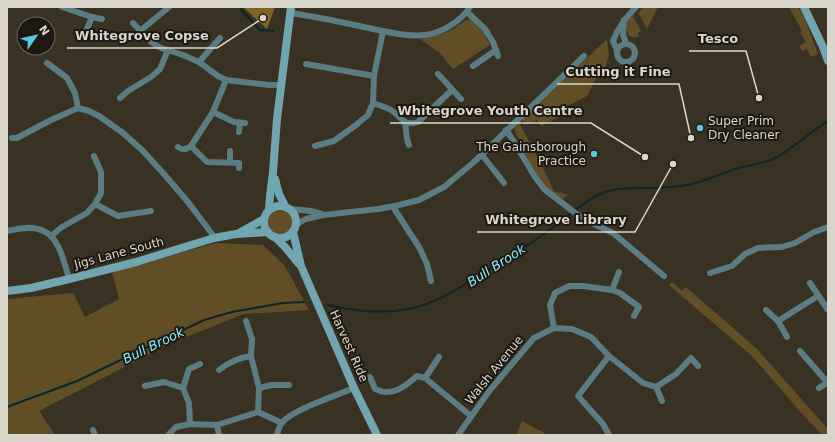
<svg xmlns="http://www.w3.org/2000/svg" width="835" height="442" font-family="'DejaVu Sans',sans-serif">
<rect width="100%" height="100%" fill="#393121"/>
<g fill="#614e27">
<polygon points="644,7 658,7 647,29 638,13"/>
<polygon points="789,7 798,7 804,17 818,54 811,57 807,49 802,51 799,46 806,42 800,33 802,31"/>
<path d="M 633,16 L 641,31 L 638,33 L 639,37 L 632,37 L 628,35 C 626,27 625,21 633,16 Z"/>
<path d="M 470,19 L 483,31 L 490,45 L 453,69 L 440,53 L 420,39 C 430,37 441,35 451,30 C 459,26 460,22 470,19 Z"/>
<polygon points="607,39 609,55 606,65 594,82 587,96 560,110 563,115 541,126 537,120 526,125 522,120"/>
<polygon points="519,122 546,174 554,191 569,195 562,199 555,196 544,188 530,164 514,129"/>
<circle cx="280" cy="222" r="12"/>
<polygon points="216,243 263,245 285,266 309,310 244,314 173,342 39,411 55,435 7,435 7,299 73,293 85,317 119,299 112,272"/>
<polygon points="672,282 682,291 686,287 757,349 828,429 828,435 822,435 797,408 752,356 669,285"/>
<polygon points="522,421 548,435 516,435"/>
</g>
<polygon fill="#816425" points="243,7 275,7 267,29"/>
<g fill="none" stroke-linecap="round" stroke-linejoin="round">
<g stroke="#0a272c" stroke-width="2">
<polyline points="239,7 260,30 273,31"/>
<path d="M 328,305 C 354,311 383,314 409,309 C 440,303 472,280 498,264 C 513,254 529,245 544,234 C 563,221 579,204 600,194 C 617,187 633,188 651,188 C 663,188 675,187 687,185 C 705,182 721,173 739,168 C 753,164 767,164 779,156 C 796,146 811,131 828,121"/>
<polyline points="7,407 77,381 204,320 232,312 260,307 283,303 304,302"/>
</g>
<g stroke="#5a7c83" stroke-width="6">
<polyline points="62,7 92,17 102,19"/>
<polyline points="467,12 485,29 493,42 498,56"/>
<path d="M 289,13 C 315,16 340,22 364,27 C 383,31 406,37 425,35 C 442,33 461,21 470,7"/>
<polyline points="624,20 623,35 626,43"/>
<polyline points="133,23 151,42 161,48 183,55 199,62 218,76 226,80 269,85 281,85"/>
<polyline points="87,29 92,17"/>
<polyline points="140,31 169,7"/>
<circle cx="626" cy="53" r="9"/>
<path d="M 617,50 L 613,41 C 619,26 625,19 636,7"/>
<polyline points="199,62 220,38"/>
<polyline points="47,63 67,78 75,93 78,108"/>
<polyline points="306,64 374,76"/>
<polyline points="473,66 496,50"/>
<polyline points="438,74 461,99"/>
<polyline points="120,98 128,91 151,77 160,69 168,50"/>
<path d="M 373,103 C 379,105 385,107 391,110 C 403,117 402,127 418,122 L 452,90"/>
<polyline points="213,112 234,122 245,123"/>
<polyline points="405,122 407,139 409,145"/>
<polyline points="506,130 513,140 535,177 544,189 583,219 613,233 664,276"/>
<polyline points="239,132 240,123"/>
<polyline points="12,138 17,138 49,121 78,108 89,111 99,116 123,133 143,151 163,173 188,202 212,234 214,238"/>
<polyline points="191,146 207,162 239,163 239,168"/>
<polyline points="315,146 334,141 356,125 368,115 373,103 374,76 383,31"/>
<path d="M 178,147 C 182,151 187,149 191,146 L 213,112 L 226,80"/>
<polyline points="482,155 504,183"/>
<polyline points="230,162 230,151"/>
<polyline points="95,204 118,216 151,211"/>
<polyline points="395,206 395,210 419,247 427,264 431,281"/>
<polyline points="291,209 311,211 322,214"/>
<polyline points="297,224 306,219 323,215 378,209 395,206 419,200 444,187 474,162 584,56"/>
<path d="M 7,231 C 17,229 28,226 38,229 C 59,233 64,262 69,279"/>
<polyline points="51,236 62,227 87,213 95,204 101,193 101,172 94,156"/>
<polyline points="710,273 732,266 745,254 758,248 782,247 795,243 814,232 828,227"/>
<polyline points="810,283 828,310"/>
<polyline points="612,290 619,272"/>
<polyline points="766,310 778,321 818,296"/>
<polyline points="246,321 252,339 251,356 259,388 258,412"/>
<polyline points="778,321 787,337"/>
<polyline points="554,328 550,305 555,293 569,286 583,286 612,290 620,293 639,307 634,316"/>
<polyline points="800,351 828,383"/>
<polyline points="609,356 578,396 603,424 609,435"/>
<path d="M 219,370 C 229,362 238,358 251,356"/>
<path d="M 370,377 L 375,389 C 378,390 382,392 385,392 C 397,393 408,384 417,376 L 425,378 L 471,416"/>
<polyline points="425,378 439,357"/>
<polyline points="145,386 164,382 183,388 189,403 190,424"/>
<polyline points="656,387 662,401"/>
<polyline points="183,388 189,369 200,364"/>
<polyline points="259,388 272,385 289,385"/>
<polyline points="819,388 828,382"/>
<polyline points="217,425 219,435"/>
<polyline points="93,430 95,435"/>
<polyline points="168,435 176,427 190,424 217,425 258,412 282,423"/>
<path d="M 277,435 C 278,431 279,426 282,423 C 291,410 338,395 354,388"/>
<polyline points="458,435 490,390 534,338 554,328 572,329 591,337 609,356 643,383 656,387 676,374 691,358 698,366"/>
</g>
<g stroke="#6fa6b1" stroke-width="8">
<polyline points="804,7 823,47 828,61"/>
<polyline points="275,179 279,194 285,206"/>
<circle cx="280" cy="222" r="16"/>
<polyline points="269,209 270,196 273,172 277,119 291,7"/>
<polyline points="293,232 301,266 354,388 377,435"/>
<polyline points="239,233 264,219"/>
<polyline points="275,237 285,247 299,264"/>
<polyline points="7,291 31,288 69,279 136,262 214,238 236,234 268,232"/>
</g>
</g>
<g fill="#54cade" stroke="#1d1912" stroke-width="1.5">
<circle cx="700" cy="128" r="4"/>
<circle cx="594" cy="154" r="4"/>
</g>
<g text-anchor="middle" stroke-width="4" stroke-linejoin="round" paint-order="stroke">
<g font-size="12" fill="#dbd6cc" stroke="#1d1912" text-anchor="start">
<text x="708" y="125">Super Prim<tspan x="708" dy="14">Dry Cleaner</tspan></text>
<text x="586" y="151" text-anchor="end">The Gainsborough<tspan x="586" dy="14">Practice</tspan></text>
</g>
<g font-size="12" fill="#dbd6cc" stroke="#1d1912">
<text transform="translate(119 253) rotate(-15)" y="4">Jigs Lane South</text>
<text transform="translate(349 346) rotate(66)" y="4">Harvest Ride</text>
<text transform="translate(494 370) rotate(-51)" y="4">Walsh Avenue</text>
</g>
<g font-size="13" font-style="italic" fill="#88e9fa" stroke="#1d1912">
<text transform="translate(496 265) rotate(-33)" y="5">Bull Brook</text>
<text transform="translate(153 345) rotate(-26)" y="5">Bull Brook</text>
</g>
</g>
<path fill="none" stroke="#dbd6cc" stroke-width="1.5" d="M263 18L217 48H67M759 98L746 51H689M691 138L679 84H557M645 157L591 123H390M673 164L635 232H477"/>
<g fill="#dbd6cc" stroke="#1d1912" stroke-width="1.5">
<circle cx="263" cy="18" r="4"/>
<circle cx="759" cy="98" r="4"/>
<circle cx="691" cy="138" r="4"/>
<circle cx="645" cy="157" r="4"/>
<circle cx="673" cy="164" r="4"/>
</g>
<g font-size="13" text-anchor="middle" font-weight="bold" fill="#dbd6cc" stroke="#1d1912" stroke-width="4" stroke-linejoin="round" paint-order="stroke">
<text x="142" y="40">Whitegrove Copse</text>
<text x="718" y="43">Tesco</text>
<text x="618" y="76">Cutting it Fine</text>
<text x="490" y="115">Whitegrove Youth Centre</text>
<text x="556" y="224">Whitegrove Library</text>
</g>
<rect width="835" height="442" fill="none" stroke="#dbd6cc" stroke-width="16"/>
<g transform="translate(36 36) rotate(56)"><circle r="19" fill="#1d1912" stroke="#69655c"/>
<path d="M0-3L7 15L0 10L-7 15Z" fill="#54cade"/>
<text y="-6" font-size="11" font-weight="bold" text-anchor="middle" fill="#dbd6cc">N</text>
</g>
</svg>
